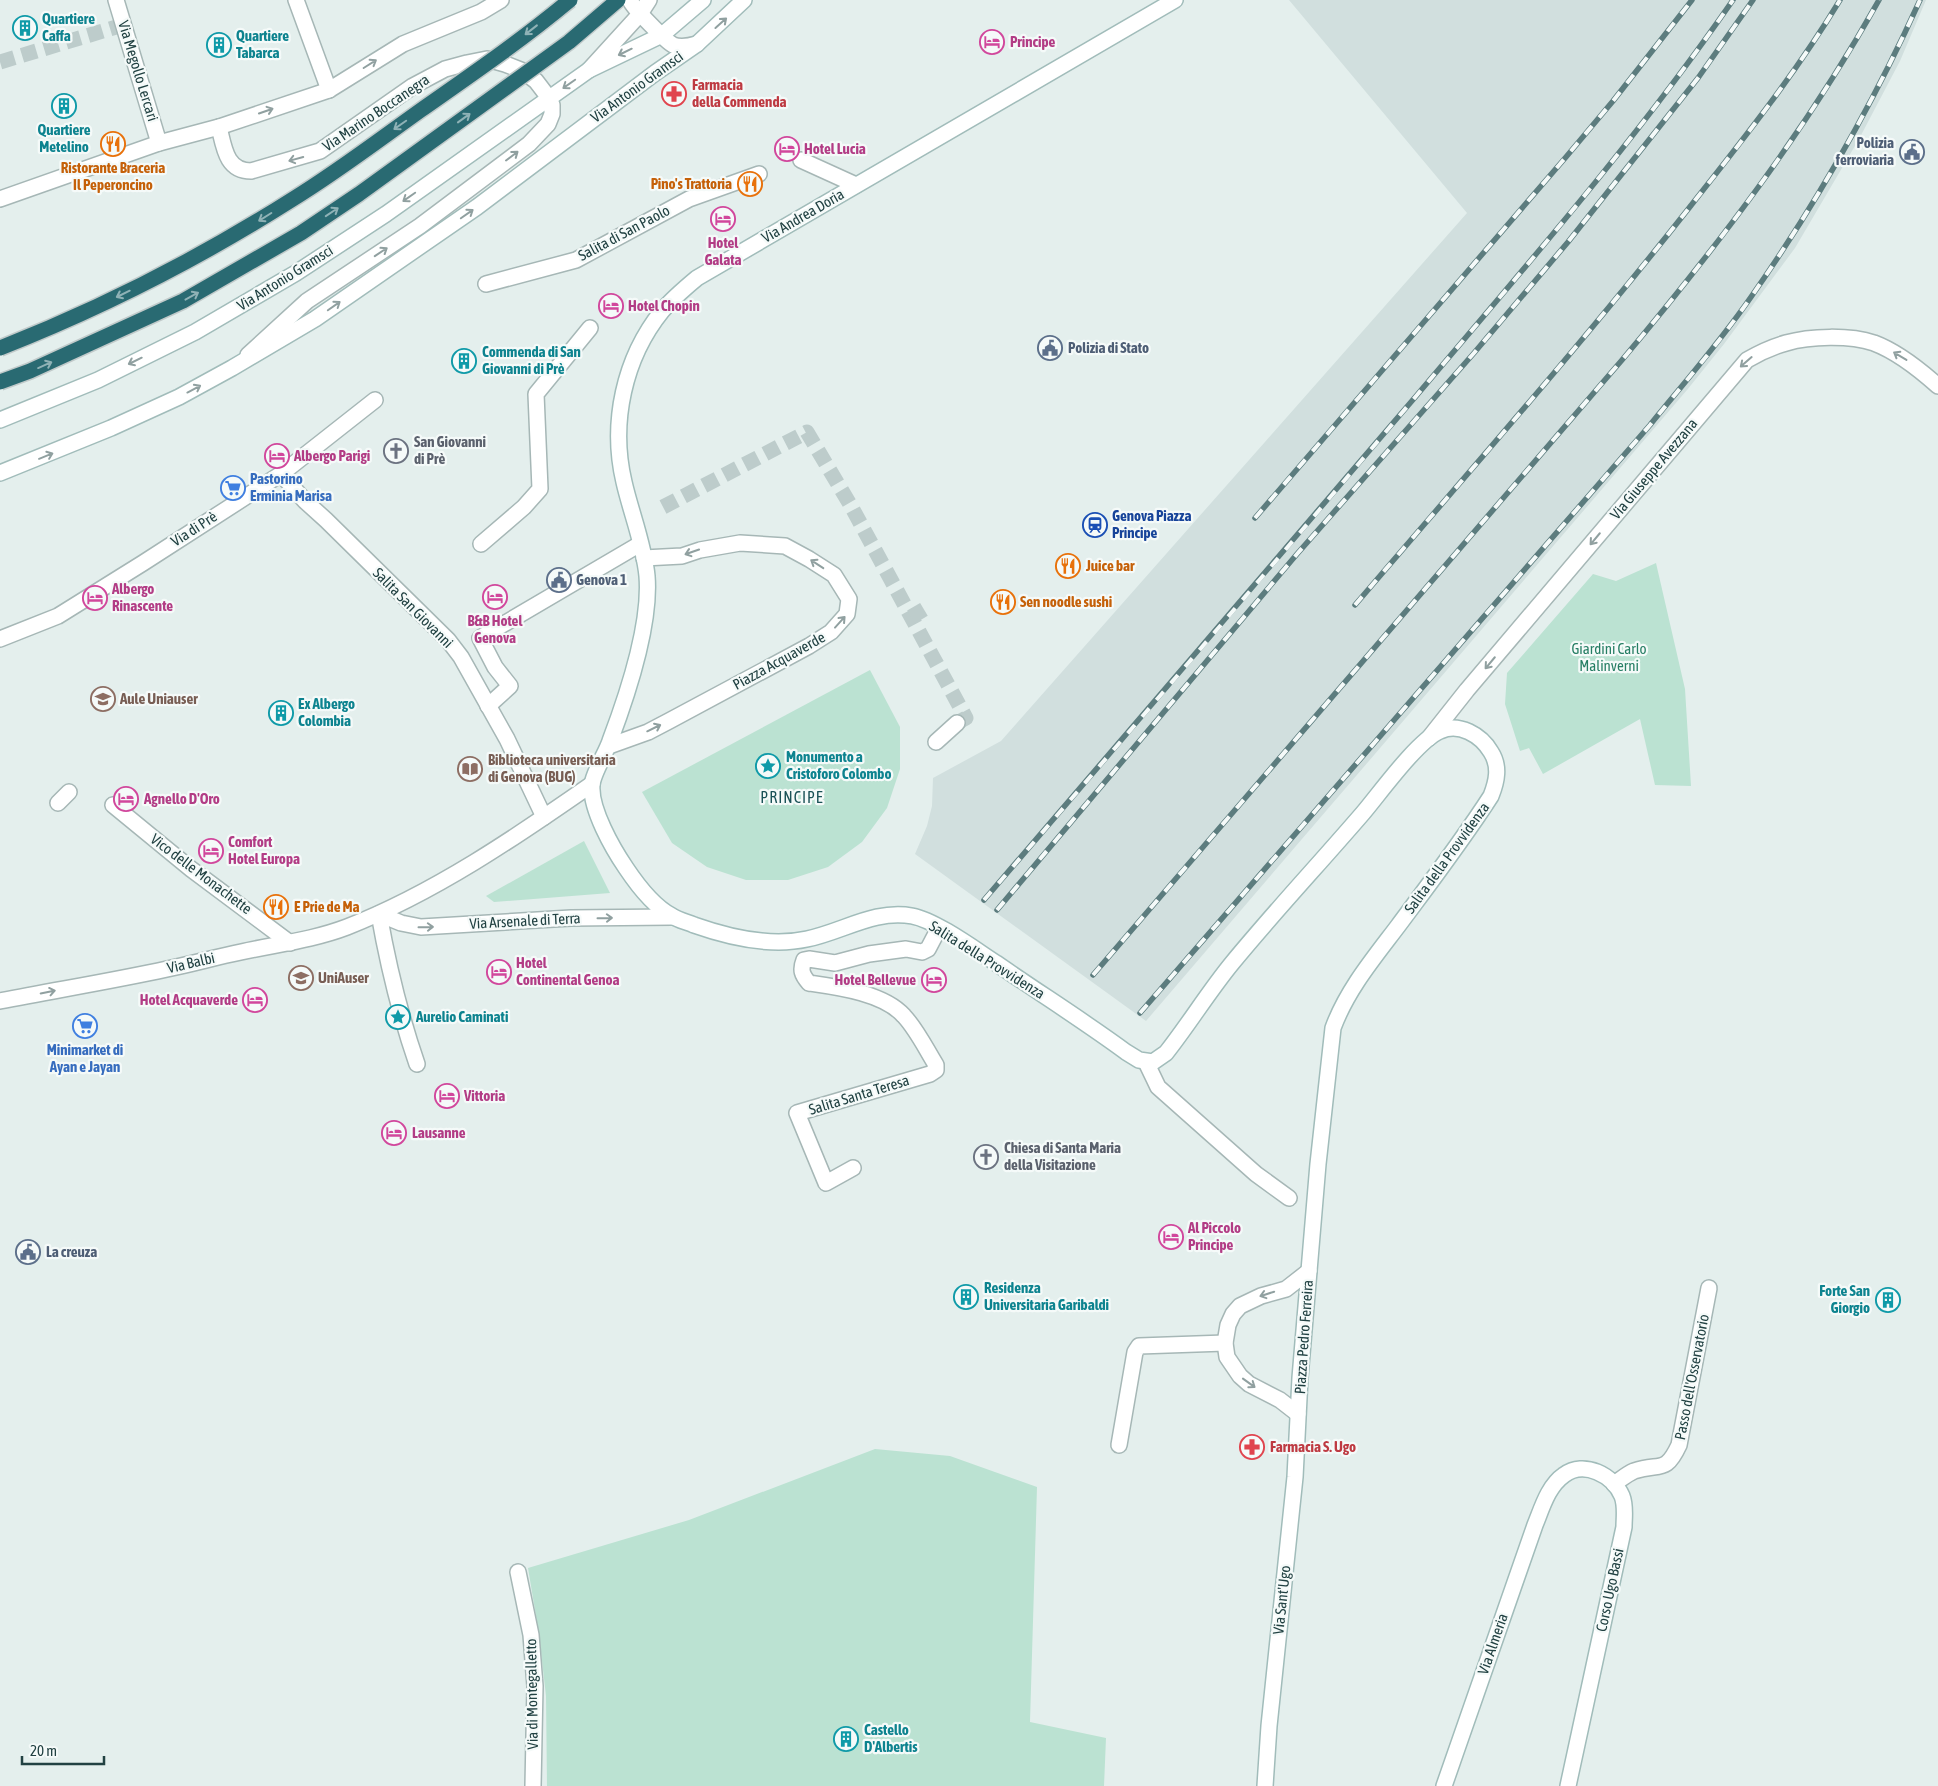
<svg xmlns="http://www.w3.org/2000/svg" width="1938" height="1786" font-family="'Asap Condensed',sans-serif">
<rect width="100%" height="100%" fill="#e4efed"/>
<polygon fill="#d1dfde" points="1289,0 1926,0 1900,61 1859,139 1795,248 1724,344 1687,390 1146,1021 915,854 927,826 932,806 933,778 1001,741 1467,213"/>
<g fill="#bbe2d2">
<polygon points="1656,563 1685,689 1691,786 1655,785 1640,719 1543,774 1529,748 1520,751 1505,704 1507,673 1593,574 1616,581"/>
<polygon points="870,670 900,727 900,769 887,808 862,842 828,867 788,880 746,880 707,867 672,843 642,792"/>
<polygon points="584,841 610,893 494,902 486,896"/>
<polygon points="875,1449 950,1456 1037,1487 1030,1722 1106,1738 1104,1786 547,1786 546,1696 539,1634 528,1568 689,1520"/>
</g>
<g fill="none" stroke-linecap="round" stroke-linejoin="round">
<g stroke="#bdcccb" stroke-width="15" stroke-dasharray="15 8" stroke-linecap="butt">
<polyline points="0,62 123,25"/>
<polyline points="663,507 807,432 851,506 966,718 957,723"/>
<polyline points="911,617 928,607"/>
</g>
<defs>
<g id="street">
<polyline points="116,0 159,143"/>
<polyline points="296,0 329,90"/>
<path d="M 630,0 C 633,8 666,41 673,45 C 681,48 690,46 697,44"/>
<polyline points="589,70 640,14 649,0"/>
<path d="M 219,127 C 224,147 226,171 251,171 L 320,151 L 413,86 L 445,69 L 467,63 L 487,59 L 505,64 L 523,71 L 536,81 L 549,98 L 552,105 L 552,114 L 548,124 L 529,144 L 420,226 L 307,301 L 248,355"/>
<polyline points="801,160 856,185"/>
<polyline points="0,199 159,143 219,127 329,90 403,44 481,12 501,0"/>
<polyline points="486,284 576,260 689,199 759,174"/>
<polyline points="281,474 305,501 326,520 448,640 461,657 507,739 544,817"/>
<polyline points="481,544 524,507 540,489 536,394 590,328"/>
<polyline points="0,639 58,616 143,563 281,474 375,400"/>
<polyline points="488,706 510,686 495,667 480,638 640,544"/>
<path d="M 1429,738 L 1467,690 L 1747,360 C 1759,353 1772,347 1786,343 C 1810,336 1850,335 1874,343 C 1898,352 1919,369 1938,386"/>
<polyline points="936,742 957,723"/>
<polyline points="609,746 648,732 669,721 809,646 831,632 847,614 849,599 834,575 809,559 785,546 740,543 700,550 682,556 644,558"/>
<polyline points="58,803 69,792"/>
<polyline points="113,805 191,869 290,943"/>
<polyline points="379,914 401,923 421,927 571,918 672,917"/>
<path d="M 379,914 C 388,965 400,1015 417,1064"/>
<path d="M 0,1001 C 56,990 112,981 167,969 C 192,964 216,957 241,952 C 277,944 313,940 347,927 C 434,893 516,837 592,784"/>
<polyline points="1146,1062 1158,1087 1256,1174 1289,1198"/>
<path d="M 853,1168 L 826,1183 L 797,1113 L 930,1074 L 936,1070 L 936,1065 C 926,1049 917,1030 904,1016 C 884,993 837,987 809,983 C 802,975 800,970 804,960 L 809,959 L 835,963 L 869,954 L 906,949 L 922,952 L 928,949 L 939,928"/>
<polyline points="1298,1414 1280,1400 1249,1384 1240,1376 1227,1357 1225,1343 1228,1325 1233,1314 1240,1306 1261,1296 1286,1289 1309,1271"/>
<polyline points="1119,1445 1135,1352 1139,1346 1225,1343"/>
<path d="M 1614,1484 C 1620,1480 1627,1474 1634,1471 C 1660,1462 1665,1475 1679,1445 L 1709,1288"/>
<polyline points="518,1572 531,1635 535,1686 533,1786"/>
</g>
<g id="secondary">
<path d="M 1175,0 L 697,278 C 685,288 672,299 662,311 C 624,358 610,423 624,482 C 631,513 644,544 647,576 C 651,624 627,696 610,741 C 606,753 593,773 592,785 C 590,809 613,849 626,868 C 638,886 653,906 672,916 C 678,920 687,922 694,925 C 728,937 771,947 807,939 C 842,932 875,909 912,916 C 935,920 976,950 996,963 C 1039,993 1084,1021 1126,1052 L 1139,1060 L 1153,1062 L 1166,1053 C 1189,1024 1209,991 1233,962 C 1275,911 1320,863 1363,813 C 1380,793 1418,740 1440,731 C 1459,722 1481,735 1491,752 C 1500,766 1497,781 1491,796 C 1462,841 1430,883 1398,926 C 1373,959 1347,990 1333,1028 L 1318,1164 L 1300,1378 L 1295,1477 L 1269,1726 L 1265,1786"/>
<polyline points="0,420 98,380 195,332 296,273 386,214 589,70 662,35 703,0"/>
<polyline points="0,473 111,428 179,397 232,368 315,319 477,207 655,73 697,44 744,0"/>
<path d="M 1444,1786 L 1535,1525 C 1542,1508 1548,1486 1564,1475 C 1584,1460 1613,1475 1622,1496 C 1626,1506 1624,1517 1624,1527 L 1568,1786"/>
</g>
</defs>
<use href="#street" stroke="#a6b7b6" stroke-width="18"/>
<use href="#secondary" stroke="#a1bcba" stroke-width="18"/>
<use href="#street" stroke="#fff" stroke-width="15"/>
<use href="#secondary" stroke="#fff" stroke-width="15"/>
<defs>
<g id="rail">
<polyline points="1255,518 1566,157 1613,101 1692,0"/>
<path d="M 1355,605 C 1467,474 1582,344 1689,208 C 1742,141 1796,73 1840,0"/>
<path d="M 984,900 C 1129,732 1274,564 1417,395 C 1526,266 1637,139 1733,0"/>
<polyline points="997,910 1297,554 1474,353 1568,242 1698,78 1753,0"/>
<path d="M 1093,975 L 1622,360 C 1717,247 1807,129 1879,0"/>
<path d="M 1140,1013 L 1650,425 C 1684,383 1720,342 1751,297 C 1816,204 1873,104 1920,0"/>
</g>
</defs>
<use href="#rail" stroke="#5c7c7e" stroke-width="5.5"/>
<use href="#rail" stroke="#f5faf9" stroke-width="4" stroke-dasharray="11" stroke-linecap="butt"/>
<defs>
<g id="highway-bridge">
<path d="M 0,348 C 102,308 200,258 293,199 C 337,172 379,140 421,110 C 471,75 522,40 570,0"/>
<polyline points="0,382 30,371 183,301 301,233 359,194 569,42 618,0"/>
</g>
</defs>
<use href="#highway-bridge" stroke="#c1caca" stroke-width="18" stroke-linecap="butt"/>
<use href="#highway-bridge" stroke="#296a72" stroke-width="15"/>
</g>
<defs><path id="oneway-shaft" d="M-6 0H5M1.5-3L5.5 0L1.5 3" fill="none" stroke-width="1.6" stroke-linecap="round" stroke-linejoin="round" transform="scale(1.25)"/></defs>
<g stroke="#90a0a0">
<use href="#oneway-shaft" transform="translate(721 23) rotate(-42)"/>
<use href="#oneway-shaft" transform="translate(625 52) rotate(154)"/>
<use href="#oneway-shaft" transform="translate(370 64) rotate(-32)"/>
<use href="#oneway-shaft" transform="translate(569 84) rotate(145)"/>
<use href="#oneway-shaft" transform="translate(266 111) rotate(-19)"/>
<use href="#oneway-shaft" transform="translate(512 156) rotate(-37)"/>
<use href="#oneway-shaft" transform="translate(296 159) rotate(165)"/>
<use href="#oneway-shaft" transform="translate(409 197) rotate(145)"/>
<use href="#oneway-shaft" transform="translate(467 214) rotate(-35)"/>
<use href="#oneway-shaft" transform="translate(381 252) rotate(-34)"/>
<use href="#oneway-shaft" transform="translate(334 306) rotate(-35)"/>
<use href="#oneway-shaft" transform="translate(1900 356) rotate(-149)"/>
<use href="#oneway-shaft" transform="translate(135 361) rotate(154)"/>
<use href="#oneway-shaft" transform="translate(1746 362) rotate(139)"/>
<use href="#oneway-shaft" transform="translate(194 389) rotate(-28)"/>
<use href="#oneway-shaft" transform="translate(46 456) rotate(-22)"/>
<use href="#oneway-shaft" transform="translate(1595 539) rotate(130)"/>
<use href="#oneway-shaft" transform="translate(692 552) rotate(161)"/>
<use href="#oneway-shaft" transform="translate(817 564) rotate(-147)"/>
<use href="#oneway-shaft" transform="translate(840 622) rotate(-48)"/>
<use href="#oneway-shaft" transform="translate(1490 663) rotate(130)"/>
<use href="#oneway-shaft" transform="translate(654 728) rotate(-26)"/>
<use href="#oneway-shaft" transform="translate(605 918) rotate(-1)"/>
<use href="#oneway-shaft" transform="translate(426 927) rotate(-1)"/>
<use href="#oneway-shaft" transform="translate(48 992) rotate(-11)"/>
<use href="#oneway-shaft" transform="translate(1267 1294) rotate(162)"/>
<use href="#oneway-shaft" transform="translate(1249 1383) rotate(36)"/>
</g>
<g stroke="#8fb2b6">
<use href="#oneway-shaft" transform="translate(531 30) rotate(142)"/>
<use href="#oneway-shaft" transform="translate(464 118) rotate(-36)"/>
<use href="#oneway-shaft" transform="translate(400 125) rotate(145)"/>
<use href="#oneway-shaft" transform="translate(332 212) rotate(-34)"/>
<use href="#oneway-shaft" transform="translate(265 217) rotate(148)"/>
<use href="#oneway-shaft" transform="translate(123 294) rotate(154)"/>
<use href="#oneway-shaft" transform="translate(192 296) rotate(-29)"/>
<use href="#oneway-shaft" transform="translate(45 365) rotate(-24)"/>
</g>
<defs>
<symbol id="building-ring" viewBox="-11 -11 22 22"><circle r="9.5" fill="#f5faf9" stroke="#0f9aa8" stroke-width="1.5"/><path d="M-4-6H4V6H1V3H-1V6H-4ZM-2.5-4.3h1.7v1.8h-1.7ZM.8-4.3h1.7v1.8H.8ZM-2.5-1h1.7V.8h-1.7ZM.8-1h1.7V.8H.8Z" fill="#0f9aa8"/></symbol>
<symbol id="hotel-ring" viewBox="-11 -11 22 22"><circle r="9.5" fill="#f5faf9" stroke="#d1479c" stroke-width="1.5"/><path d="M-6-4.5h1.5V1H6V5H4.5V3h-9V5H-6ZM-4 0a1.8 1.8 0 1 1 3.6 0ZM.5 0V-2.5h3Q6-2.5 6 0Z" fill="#d1479c"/></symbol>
<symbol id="pharmacy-ring" viewBox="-11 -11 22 22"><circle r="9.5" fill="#f5faf9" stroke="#e0444e" stroke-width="1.5"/><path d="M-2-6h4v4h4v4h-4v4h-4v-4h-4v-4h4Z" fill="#e0444e"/></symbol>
<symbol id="restaurant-ring" viewBox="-11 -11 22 22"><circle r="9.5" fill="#f5faf9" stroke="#e8710a" stroke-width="1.5"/><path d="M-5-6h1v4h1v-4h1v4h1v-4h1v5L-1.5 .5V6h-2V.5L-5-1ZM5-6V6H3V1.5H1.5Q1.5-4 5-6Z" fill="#e8710a"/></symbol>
<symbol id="civic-ring" viewBox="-11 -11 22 22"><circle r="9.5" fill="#f5faf9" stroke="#5c6f8a" stroke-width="1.5"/><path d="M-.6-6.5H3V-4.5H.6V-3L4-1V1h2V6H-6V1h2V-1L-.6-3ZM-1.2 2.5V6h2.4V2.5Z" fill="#5c6f8a"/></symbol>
<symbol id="church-ring" viewBox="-11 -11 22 22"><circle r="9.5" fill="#f5faf9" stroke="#6b7280" stroke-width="1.5"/><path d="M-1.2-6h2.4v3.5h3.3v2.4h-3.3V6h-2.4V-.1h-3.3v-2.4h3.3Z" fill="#6b7280"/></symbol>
<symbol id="supermarket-ring" viewBox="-11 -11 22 22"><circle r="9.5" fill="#f5faf9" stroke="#3f7fe0" stroke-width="1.5"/><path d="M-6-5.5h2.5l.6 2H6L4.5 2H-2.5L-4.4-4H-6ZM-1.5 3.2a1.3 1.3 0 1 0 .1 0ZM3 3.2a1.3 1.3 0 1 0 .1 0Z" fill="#3f7fe0"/></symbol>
<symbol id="station-ring" viewBox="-11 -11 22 22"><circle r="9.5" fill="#f5faf9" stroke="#1a4fb4" stroke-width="1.5"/><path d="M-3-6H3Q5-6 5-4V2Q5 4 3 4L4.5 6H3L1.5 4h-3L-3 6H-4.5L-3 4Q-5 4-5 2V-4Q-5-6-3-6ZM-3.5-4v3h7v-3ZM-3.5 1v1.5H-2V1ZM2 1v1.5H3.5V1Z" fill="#1a4fb4"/></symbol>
<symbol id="university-ring" viewBox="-11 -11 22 22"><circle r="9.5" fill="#f5faf9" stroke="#8d6e63" stroke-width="1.5"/><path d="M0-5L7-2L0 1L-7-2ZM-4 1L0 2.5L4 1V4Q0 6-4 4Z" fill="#8d6e63"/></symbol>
<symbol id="sight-ring" viewBox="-11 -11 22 22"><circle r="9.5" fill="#f5faf9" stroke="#0f9aa8" stroke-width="1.5"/><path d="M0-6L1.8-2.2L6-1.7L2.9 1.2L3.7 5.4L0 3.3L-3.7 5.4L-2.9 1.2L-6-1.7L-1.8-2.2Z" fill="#0f9aa8"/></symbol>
<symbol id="library-ring" viewBox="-11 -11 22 22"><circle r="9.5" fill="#f5faf9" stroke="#8d6e63" stroke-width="1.5"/><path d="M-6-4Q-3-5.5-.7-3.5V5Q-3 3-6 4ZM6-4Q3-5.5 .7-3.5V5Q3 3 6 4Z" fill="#8d6e63"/></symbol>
</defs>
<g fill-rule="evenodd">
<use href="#building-ring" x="11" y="14" width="28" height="28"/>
<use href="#hotel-ring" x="978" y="28" width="28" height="28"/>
<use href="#building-ring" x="205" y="31" width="28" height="28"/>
<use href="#pharmacy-ring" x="660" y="80" width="28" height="28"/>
<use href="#building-ring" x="50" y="92" width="28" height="28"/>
<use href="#restaurant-ring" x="99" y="130" width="28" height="28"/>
<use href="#hotel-ring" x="773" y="135" width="28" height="28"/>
<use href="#civic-ring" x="1898" y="138" width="28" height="28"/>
<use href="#restaurant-ring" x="736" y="170" width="28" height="28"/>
<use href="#hotel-ring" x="709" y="205" width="28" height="28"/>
<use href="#hotel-ring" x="597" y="292" width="28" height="28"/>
<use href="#civic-ring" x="1036" y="334" width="28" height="28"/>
<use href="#building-ring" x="450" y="347" width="28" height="28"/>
<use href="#church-ring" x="382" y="437" width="28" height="28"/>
<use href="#hotel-ring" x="263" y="442" width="28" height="28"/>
<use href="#supermarket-ring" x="219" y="474" width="28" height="28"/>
<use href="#station-ring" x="1081" y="511" width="28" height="28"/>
<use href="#restaurant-ring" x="1054" y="552" width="28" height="28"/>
<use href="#civic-ring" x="545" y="566" width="28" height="28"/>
<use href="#hotel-ring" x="481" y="583" width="28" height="28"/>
<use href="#hotel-ring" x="81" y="584" width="28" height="28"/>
<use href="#restaurant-ring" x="989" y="588" width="28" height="28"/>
<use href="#university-ring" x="89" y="685" width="28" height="28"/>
<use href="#building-ring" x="267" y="699" width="28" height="28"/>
<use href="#sight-ring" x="754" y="752" width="28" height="28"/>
<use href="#library-ring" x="456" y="755" width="28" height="28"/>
<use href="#hotel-ring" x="112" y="785" width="28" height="28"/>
<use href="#hotel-ring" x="197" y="837" width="28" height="28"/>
<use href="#restaurant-ring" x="262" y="893" width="28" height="28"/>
<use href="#hotel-ring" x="485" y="958" width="28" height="28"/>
<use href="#university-ring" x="287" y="964" width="28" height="28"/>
<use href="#hotel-ring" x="920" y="966" width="28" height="28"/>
<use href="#hotel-ring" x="241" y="986" width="28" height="28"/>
<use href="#sight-ring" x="384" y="1003" width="28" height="28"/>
<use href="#supermarket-ring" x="71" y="1012" width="28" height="28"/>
<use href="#hotel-ring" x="433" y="1082" width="28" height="28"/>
<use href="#hotel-ring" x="380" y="1119" width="28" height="28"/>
<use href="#church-ring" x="972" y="1143" width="28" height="28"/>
<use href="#hotel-ring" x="1157" y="1223" width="28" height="28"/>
<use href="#civic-ring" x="14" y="1238" width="28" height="28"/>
<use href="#building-ring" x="952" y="1283" width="28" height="28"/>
<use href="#building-ring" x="1874" y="1286" width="28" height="28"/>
<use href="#pharmacy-ring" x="1238" y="1433" width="28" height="28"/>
<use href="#building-ring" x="832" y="1725" width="28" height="28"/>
</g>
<g text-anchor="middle" stroke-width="4.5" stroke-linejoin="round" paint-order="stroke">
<g font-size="15" font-weight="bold" fill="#0d838f" stroke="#f5faf9" text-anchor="start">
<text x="42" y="24">Quartiere<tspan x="42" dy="17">Caffa</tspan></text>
<text x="236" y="41">Quartiere<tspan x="236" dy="17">Tabarca</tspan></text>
<text x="64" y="135" text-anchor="middle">Quartiere<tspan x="64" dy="17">Metelino</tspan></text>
<text x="482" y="357">Commenda di San<tspan x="482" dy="17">Giovanni di Prè</tspan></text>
<text x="298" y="709">Ex Albergo<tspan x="298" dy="17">Colombia</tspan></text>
<text x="786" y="762">Monumento a<tspan x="786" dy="17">Cristoforo Colombo</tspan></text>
<text x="416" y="1022">Aurelio Caminati</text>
<text x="984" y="1293">Residenza<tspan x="984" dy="17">Universitaria Garibaldi</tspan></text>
<text x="1870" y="1296" text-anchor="end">Forte San<tspan x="1870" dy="17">Giorgio</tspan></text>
<text x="864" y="1735">Castello<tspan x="864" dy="17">D'Albertis</tspan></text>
</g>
<g font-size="15" font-weight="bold" fill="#b23c85" stroke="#f5faf9" text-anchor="start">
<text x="1010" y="47">Principe</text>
<text x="804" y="154">Hotel Lucia</text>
<text x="723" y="248" text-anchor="middle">Hotel<tspan x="723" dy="17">Galata</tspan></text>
<text x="628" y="311">Hotel Chopin</text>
<text x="294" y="461">Albergo Parigi</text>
<text x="112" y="594">Albergo<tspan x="112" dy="17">Rinascente</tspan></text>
<text x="495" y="626" text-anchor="middle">B&amp;B Hotel<tspan x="495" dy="17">Genova</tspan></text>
<text x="144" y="804">Agnello D'Oro</text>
<text x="228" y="847">Comfort<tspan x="228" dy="17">Hotel Europa</tspan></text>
<text x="516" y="968">Hotel<tspan x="516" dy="17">Continental Genoa</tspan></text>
<text x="916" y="985" text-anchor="end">Hotel Bellevue</text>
<text x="238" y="1005" text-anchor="end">Hotel Acquaverde</text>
<text x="464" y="1101">Vittoria</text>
<text x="412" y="1138">Lausanne</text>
<text x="1188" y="1233">Al Piccolo<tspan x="1188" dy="17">Principe</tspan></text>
</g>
<g font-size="15" fill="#214142" stroke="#f5faf9">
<text transform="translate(138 71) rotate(73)" y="5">Via Megollo Lercari</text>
<text transform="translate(637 87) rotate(-36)" y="5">Via Antonio Gramsci</text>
<text transform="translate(376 113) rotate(-34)" y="5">Via Marino Boccanegra</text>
<text transform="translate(803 216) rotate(-30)" y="5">Via Andrea Doria</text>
<text transform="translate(624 233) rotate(-28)" y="5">Salita di San Paolo</text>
<text transform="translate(285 278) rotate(-32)" y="5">Via Antonio Gramsci</text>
<text transform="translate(1654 469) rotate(-50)" y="5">Via Giuseppe Avezzana</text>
<text transform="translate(194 529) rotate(-33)" y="5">Via di Prè</text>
<text transform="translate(413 608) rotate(45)" y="5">Salita San Giovanni</text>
<text transform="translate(779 661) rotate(-29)" y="5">Piazza Acquaverde</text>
<text transform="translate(1447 858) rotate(-54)" y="5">Salita della Provvidenza</text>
<text transform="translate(201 874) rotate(37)" y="5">Vico delle Monachette</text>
<text transform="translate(525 921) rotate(-3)" y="5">Via Arsenale di Terra</text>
<text transform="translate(987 960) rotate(32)" y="5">Salita della Provvidenza</text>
<text transform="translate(191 963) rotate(-13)" y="5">Via Balbi</text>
<text transform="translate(859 1095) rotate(-17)" y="5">Salita Santa Teresa</text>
<text transform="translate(1304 1337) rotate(-86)" y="5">Piazza Pedro Ferreira</text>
<text transform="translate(1692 1377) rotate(-79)" y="5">Passo dell'Osservatorio</text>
<text transform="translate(1610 1590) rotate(-78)" y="5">Corso Ugo Bassi</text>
<text transform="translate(1282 1600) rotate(-84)" y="5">Via Sant'Ugo</text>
<text transform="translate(1493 1644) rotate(-71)" y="5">Via Almeria</text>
<text transform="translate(532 1694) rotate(-91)" y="5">Via di Montegalletto</text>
</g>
<g font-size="15" font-weight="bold" fill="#be3a42" stroke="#f5faf9" text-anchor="start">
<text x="692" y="90">Farmacia<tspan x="692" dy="17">della Commenda</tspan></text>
<text x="1270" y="1452">Farmacia S. Ugo</text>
</g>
<g font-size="15" font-weight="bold" fill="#4e5e75" stroke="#f5faf9" text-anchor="start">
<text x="1894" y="148" text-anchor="end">Polizia<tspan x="1894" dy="17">ferroviaria</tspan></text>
<text x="1068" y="353">Polizia di Stato</text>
<text x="576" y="585">Genova 1</text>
<text x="46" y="1257">La creuza</text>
</g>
<g font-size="15" font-weight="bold" fill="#c56008" stroke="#f5faf9" text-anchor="start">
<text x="113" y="173" text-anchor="middle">Ristorante Braceria<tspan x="113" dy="17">Il Peperoncino</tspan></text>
<text x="732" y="189" text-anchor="end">Pino's Trattoria</text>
<text x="1086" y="571">Juice bar</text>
<text x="1020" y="607">Sen noodle sushi</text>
<text x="294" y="912">E Prie de Ma</text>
</g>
<g font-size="15" font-weight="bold" fill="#5b616d" stroke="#f5faf9" text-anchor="start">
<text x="414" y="447">San Giovanni<tspan x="414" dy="17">di Prè</tspan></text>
<text x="1004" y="1153">Chiesa di Santa Maria<tspan x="1004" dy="17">della Visitazione</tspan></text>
</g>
<g font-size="15" font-weight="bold" fill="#366cbe" stroke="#f5faf9" text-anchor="start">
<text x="250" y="484">Pastorino<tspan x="250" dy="17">Erminia Marisa</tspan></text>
<text x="85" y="1055" text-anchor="middle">Minimarket di<tspan x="85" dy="17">Ayan e Jayan</tspan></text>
</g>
<g font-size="15" font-weight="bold" fill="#164399" stroke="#f5faf9" text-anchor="start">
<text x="1112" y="521">Genova Piazza<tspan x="1112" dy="17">Principe</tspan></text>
</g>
<g font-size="15" fill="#267e64" stroke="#f5faf9">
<text x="1609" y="654">Giardini Carlo<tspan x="1609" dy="17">Malinverni</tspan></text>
</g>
<g font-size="15" font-weight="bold" fill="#785e54" stroke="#f5faf9" text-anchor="start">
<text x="120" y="704">Aule Uniauser</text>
<text x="488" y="765">Biblioteca universitaria<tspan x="488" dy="17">di Genova (BUG)</tspan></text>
<text x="318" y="983">UniAuser</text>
</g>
<g font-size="16" letter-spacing="1" fill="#1a5257" stroke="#f5faf9">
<text x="792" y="803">PRINCIPE</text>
</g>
</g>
<path d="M22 1756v8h82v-8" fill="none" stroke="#214142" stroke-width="2.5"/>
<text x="30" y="1756" font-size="15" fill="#214142" stroke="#f5faf9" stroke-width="4" paint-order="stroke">20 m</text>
</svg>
